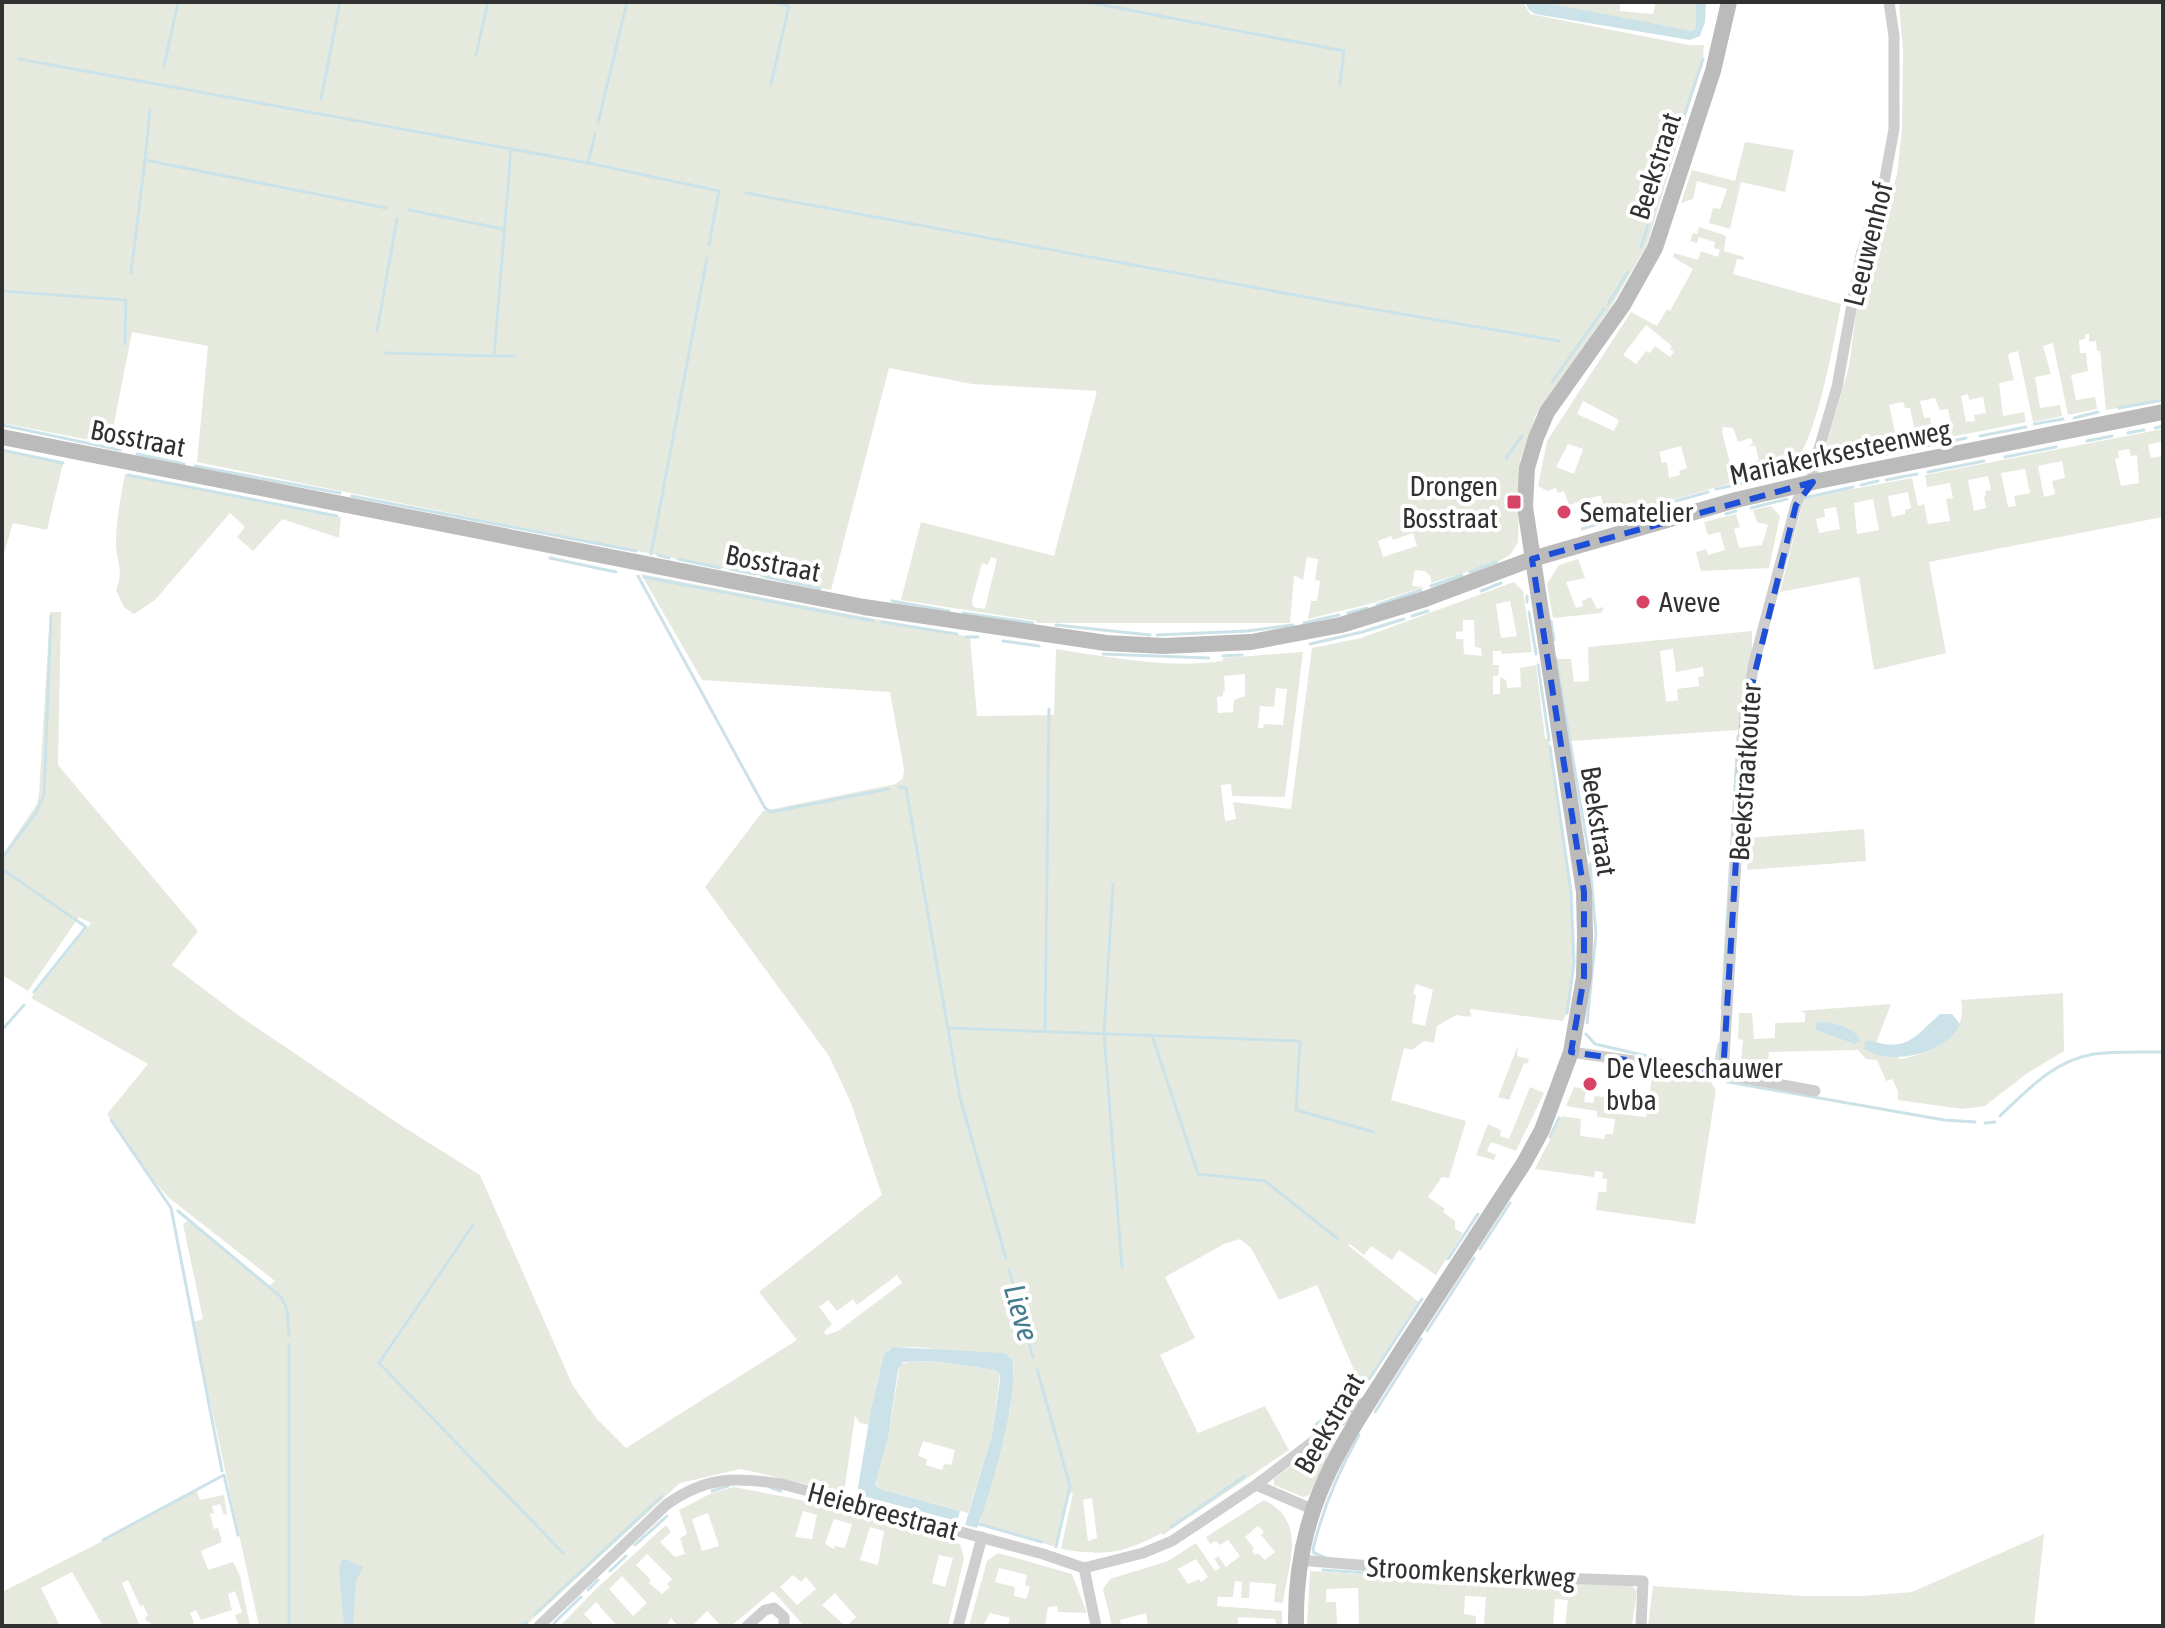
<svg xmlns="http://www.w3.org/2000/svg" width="2165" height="1628" font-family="'Asap Condensed',sans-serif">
<rect width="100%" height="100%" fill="#fff"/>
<g fill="#e6eade" fill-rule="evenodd">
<path d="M 2,2 L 1503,2 L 1513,4 L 1514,2 L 1523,2 L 1530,14 L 1689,45 L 1704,45 L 1703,59 L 1647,245 L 1611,307 L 1536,415 L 1520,461 L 1518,542 L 1510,555 L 1496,563 L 1431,583 L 1431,577 L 1425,571 L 1415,570 L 1412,586 L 1424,587 L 1373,603 L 1308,619 L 1311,601 L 1317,601 L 1320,581 L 1315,580 L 1318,559 L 1307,557 L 1303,580 L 1294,575 L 1290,623 L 1037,623 L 1037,621 L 901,600 L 921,522 L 1054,556 L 1097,391 L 972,384 L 889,368 L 831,590 L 197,462 L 208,346 L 132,332 L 110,444 L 2,423 ZM 1413,533 L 1417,546 L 1383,557 L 1378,541 L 1391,536 L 1393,540 ZM 991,557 L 997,559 L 985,609 L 973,607 L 972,600 L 982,563 L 988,565 Z"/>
<polygon points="1542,2 1620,2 1620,11 1653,14 1656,2 1696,2 1696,28 1692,31 1675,29"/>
<path d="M 1899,2 L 2163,2 L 2163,400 L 2106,410 L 2100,351 L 2097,351 L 2096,341 L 2089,342 L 2089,334 L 2085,334 L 2085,339 L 2079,340 L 2080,353 L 2086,353 L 2088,371 L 2071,375 L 2076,400 L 2095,397 L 2097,409 L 2068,415 L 2053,343 L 2043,346 L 2051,374 L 2035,377 L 2040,408 L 2060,405 L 2062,416 L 2033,422 L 2018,351 L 2010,353 L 2008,356 L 2014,380 L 1999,383 L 2003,416 L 2024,412 L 2026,422 L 1821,463 L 1849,366 L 1859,291 L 1897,175 L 1902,129 L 1903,52 ZM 1968,394 L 1969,400 L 1983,397 L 1986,413 L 1974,415 L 1975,421 L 1966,422 L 1961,396 ZM 1935,398 L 1940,410 L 1948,409 L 1951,424 L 1932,429 L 1930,417 L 1924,418 L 1920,401 ZM 1903,402 L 1905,408 L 1910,408 L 1915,432 L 1896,436 L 1889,405 Z"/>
<polygon points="1745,142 1794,150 1785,192 1741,182 1730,229 1709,223 1713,208 1720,209 1727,189 1697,181 1693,199 1681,203 1692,170 1735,181"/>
<path d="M 1699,227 L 1724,235 L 1726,237 L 1724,251 L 1744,257 L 1743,260 L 1737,259 L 1733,274 L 1841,304 C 1835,336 1815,453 1788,470 C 1778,475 1763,477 1752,479 L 1747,464 L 1759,460 L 1755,445 L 1748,447 L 1753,443 L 1751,438 L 1738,442 L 1733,428 L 1723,427 L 1722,432 L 1735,482 L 1592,523 L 1587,509 L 1603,504 L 1601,495 L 1569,505 L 1564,491 L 1558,493 L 1556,488 L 1547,491 L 1538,486 L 1547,441 L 1631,312 L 1657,326 L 1667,309 L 1670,311 L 1693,269 L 1673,257 L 1674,253 L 1698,260 L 1701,251 L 1718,257 L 1720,250 L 1714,248 L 1715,242 L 1699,237 L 1697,243 L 1690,241 L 1693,233 L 1697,234 ZM 1646,325 L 1672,346 L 1670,349 L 1674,352 L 1670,357 L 1655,346 L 1650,353 L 1646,351 L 1636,364 L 1623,355 ZM 1583,401 L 1619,420 L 1614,431 L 1577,414 ZM 1568,444 L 1583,449 L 1574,474 L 1556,467 ZM 1681,446 L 1687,468 L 1679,471 L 1680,475 L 1669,478 L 1667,462 L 1662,463 L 1659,452 Z"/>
<path d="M 2163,429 L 2163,441 L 2148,445 L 2151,458 L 2163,456 L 2163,498 L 2161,499 L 2163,517 L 1929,562 L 1946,653 L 1874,670 L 1859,577 L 1780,592 L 1804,498 L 1912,478 L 1918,506 L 1924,504 L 1928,524 L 1950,521 L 1946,499 L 1953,498 L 1950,483 L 1927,487 L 1925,475 ZM 2129,449 L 2131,456 L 2137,455 L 2139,483 L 2121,486 L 2115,459 L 2119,458 L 2118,451 ZM 2062,461 L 2065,478 L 2052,481 L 2055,494 L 2044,497 L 2038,466 ZM 2025,469 L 2030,493 L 2014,496 L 2016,506 L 2008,507 L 2001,473 ZM 1988,476 L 1991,490 L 1985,491 L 1986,496 L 1984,497 L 1986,508 L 1974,511 L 1968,480 ZM 1908,492 L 1911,508 L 1905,510 L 1905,514 L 1892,517 L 1888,496 ZM 1873,499 L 1879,530 L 1857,534 L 1854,503 ZM 1836,507 L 1840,529 L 1819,533 L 1816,519 L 1825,517 L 1824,509 Z"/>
<polygon points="2,449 63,463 47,530 13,523 2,560"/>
<path d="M 125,474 L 341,517 L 339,538 L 282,519 L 253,551 L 237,537 L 245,527 L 230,513 L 155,600 L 134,614 L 124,607 L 116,590 C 125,569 115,560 116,539 C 117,516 121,496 125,474 Z"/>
<polygon points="1771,506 1780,516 1769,568 1701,571 1696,552 1706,549 1708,555 1725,550 1720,532 1708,535 1704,522 1736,514 1740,527 1734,529 1739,548 1762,545 1768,525 1757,522 1753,510"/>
<polygon points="1578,559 1585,578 1566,582 1576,608 1583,606 1582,601 1591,597 1597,609 1603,607 1603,610 1601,613 1553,618 1547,584 1559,565"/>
<path d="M 641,574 L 970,637 L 977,716 L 1054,715 L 1056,649 C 1110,657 1167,669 1222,661 L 1224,658 L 1303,652 L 1285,797 L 1232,796 L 1231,784 L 1221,785 L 1225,821 L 1236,819 L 1233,802 L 1291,809 L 1312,648 L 1361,638 L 1514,582 L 1523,591 L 1532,652 L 1502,654 L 1501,651 L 1493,651 L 1493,665 L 1499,665 L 1498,676 L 1493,676 L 1493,694 L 1500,694 L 1500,677 L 1506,680 L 1507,688 L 1521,687 L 1520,668 L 1536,665 L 1545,738 L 1549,740 L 1571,892 L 1574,931 L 1574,963 L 1567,1013 L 1563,1021 L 1470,1009 L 1471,1017 L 1456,1015 L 1437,1026 L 1434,1043 L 1424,1041 L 1412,1050 L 1404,1048 L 1391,1100 L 1466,1121 L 1449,1178 L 1442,1177 L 1428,1197 L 1445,1209 L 1443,1212 L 1455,1221 L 1455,1229 L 1463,1233 L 1436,1275 L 1399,1250 L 1392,1260 L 1371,1246 L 1364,1255 L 1350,1244 L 1348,1245 L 1420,1303 L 1370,1378 L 1361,1386 L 1317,1285 L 1279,1300 L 1251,1248 L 1240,1239 L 1224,1244 L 1165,1277 L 1195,1338 L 1160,1355 L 1198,1433 L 1265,1406 L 1289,1450 L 1163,1535 L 1162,1533 C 1122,1554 1105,1556 1061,1549 L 1073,1493 L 1070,1494 L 1056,1547 L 979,1524 L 1010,1410 L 1014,1366 C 986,1360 912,1339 888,1350 L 878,1380 L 869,1425 L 860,1423 L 855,1416 L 844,1493 L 741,1469 L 680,1483 L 525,1626 L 259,1626 L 193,1322 L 203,1319 L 183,1224 L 188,1221 L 269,1286 L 275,1281 L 169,1198 L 150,1177 L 107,1114 L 148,1064 L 31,998 L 91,923 L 79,917 L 28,991 L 2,975 L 2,856 L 37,804 L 39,794 L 50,612 L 61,612 L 58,765 L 198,931 L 172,965 L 238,1015 L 402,1126 L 480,1175 L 573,1386 L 597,1419 L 626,1448 L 797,1340 L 759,1292 L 882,1195 L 851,1103 L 829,1056 L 705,887 L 763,811 L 896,784 L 903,778 L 904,769 L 890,692 L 702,680 ZM 1510,601 L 1517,636 L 1501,638 L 1496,604 ZM 1463,620 L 1474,620 L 1475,647 L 1481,648 L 1482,656 L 1464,654 L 1463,639 L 1456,639 L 1456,632 L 1463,631 ZM 1245,674 L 1245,696 L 1234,700 L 1233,712 L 1218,713 L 1217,697 L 1223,696 L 1223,691 L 1225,691 L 1224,676 ZM 1276,688 L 1287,689 L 1283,725 L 1264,724 L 1263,728 L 1258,728 L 1260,706 L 1274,707 ZM 1416,984 L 1433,990 L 1425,1026 L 1412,1023 L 1416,995 L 1413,994 ZM 897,1275 L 902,1283 L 838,1331 L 826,1335 L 824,1332 L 832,1324 L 819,1307 L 828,1300 L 837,1311 L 853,1299 L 857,1305 ZM 1092,1498 L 1097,1538 L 1088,1541 L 1083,1500 Z"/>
<path d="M 1752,631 L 1752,653 L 1739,730 L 1571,741 L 1556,659 L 1571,659 L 1574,682 L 1589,681 L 1588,647 ZM 1673,649 L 1676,672 L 1703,667 L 1704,676 L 1698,677 L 1699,686 L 1677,689 L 1678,700 L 1666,702 L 1660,651 Z"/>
<polygon points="1864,829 1866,861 1747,870 1748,838"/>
<path d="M 2063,993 L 2064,1051 L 2026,1074 L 1985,1106 L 1962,1109 L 1898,1100 L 1898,1091 L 1892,1079 L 1886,1081 L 1877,1060 L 1866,1059 L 1858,1050 L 1769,1052 L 1768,1062 L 1772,1063 L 1772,1079 L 1752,1076 L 1741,1060 L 1743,1040 L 1738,1039 L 1739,1013 L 1752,1013 L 1754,1039 L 1775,1038 L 1775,1023 L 1805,1022 L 1805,1013 L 1799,1011 L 1891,1004 L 1876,1043 L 1868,1040 L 1901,1059 C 1932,1053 1969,1036 1961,1000 Z"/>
<polygon points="1518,1045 1517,1056 1529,1059 1527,1064 1524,1063 1509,1100 1498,1097"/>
<polygon points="1652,1077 1710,1081 1716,1090 1695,1224 1596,1210 1598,1192 1606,1192 1607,1179 1602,1178 1603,1172 1595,1171 1594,1177 1535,1169 1562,1116 1581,1119 1580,1136 1604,1139 1605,1134 1613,1134 1615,1119 1597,1117 1597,1111 1566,1106 1574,1087 1586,1089 1584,1102 1593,1103 1595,1096 1612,1098 1611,1113 1646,1117"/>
<polygon points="1530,1087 1544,1093 1516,1151 1491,1142 1487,1151 1496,1155 1494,1160 1476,1155 1488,1124 1501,1130 1500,1136 1509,1139"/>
<path d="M 933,1361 L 995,1370 L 1000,1375 L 992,1435 L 968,1513 L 880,1489 L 875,1482 L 888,1438 L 900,1364 L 909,1362 ZM 923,1441 L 955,1450 L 951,1465 L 944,1464 L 942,1470 L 926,1465 L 927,1459 L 918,1456 Z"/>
<polygon points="1332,1436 1336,1439 1309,1495 1303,1497 1274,1485 1274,1479"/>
<path d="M 734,1487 L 796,1499 L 960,1544 L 964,1558 L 948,1626 L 847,1626 L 856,1617 L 835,1593 L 822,1605 L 845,1626 L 804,1626 L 773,1591 L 731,1626 L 718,1626 L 719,1624 L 707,1611 L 692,1626 L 678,1626 L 671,1618 L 666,1626 L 617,1626 L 596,1602 L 584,1614 L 595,1626 L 560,1626 L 596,1589 L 666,1525 L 671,1532 L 660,1542 L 675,1557 L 685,1554 L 680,1538 L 687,1534 L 679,1510 L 712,1493 ZM 803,1511 L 817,1515 L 812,1539 L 795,1537 ZM 708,1513 L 719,1546 L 702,1551 L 692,1519 ZM 834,1519 L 852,1524 L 845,1548 L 835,1546 L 834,1549 L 825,1544 ZM 870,1527 L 884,1531 L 878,1565 L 860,1560 ZM 647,1554 L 672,1579 L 667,1584 L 670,1587 L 662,1594 L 649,1583 L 651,1580 L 636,1565 ZM 939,1555 L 953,1558 L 945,1587 L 932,1583 ZM 793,1575 L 801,1582 L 806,1577 L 816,1589 L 797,1605 L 780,1587 ZM 622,1576 L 647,1603 L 633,1616 L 609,1589 Z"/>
<polygon points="196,1489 200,1500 224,1495 227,1514 224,1515 220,1504 212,1506 214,1513 210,1514 214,1529 218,1528 222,1542 201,1551 208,1570 233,1562 240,1576 250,1626 239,1626 235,1615 242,1612 235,1591 228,1594 232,1610 201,1620 196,1610 190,1613 194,1623 188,1626 152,1626 149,1621 147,1622 145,1618 148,1615 143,1605 140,1606 128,1580 122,1583 140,1626 103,1626 72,1572 41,1588 60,1626 2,1626 2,1592 103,1541"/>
<path d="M 1264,1500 C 1308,1522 1288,1563 1283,1603 L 1274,1602 L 1276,1584 L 1250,1582 L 1249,1598 L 1241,1598 L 1242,1582 L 1235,1581 L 1233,1597 L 1218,1597 L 1217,1606 L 1282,1611 L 1282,1626 L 1276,1626 L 1275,1619 L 1238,1617 L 1238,1626 L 1244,1626 L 1148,1626 L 1146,1613 L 1120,1620 L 1121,1626 L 1112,1626 L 1103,1589 L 1110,1579 L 1168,1561 L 1196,1543 L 1215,1571 L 1220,1568 L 1214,1559 L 1218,1556 L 1226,1567 L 1240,1556 L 1228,1540 L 1220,1545 L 1216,1541 L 1210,1544 L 1206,1537 ZM 1258,1526 L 1264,1532 L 1261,1535 L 1275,1552 L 1265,1560 L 1258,1553 L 1255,1555 L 1252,1551 L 1254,1548 L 1245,1537 ZM 1196,1559 L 1208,1577 L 1201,1582 L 1199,1579 L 1188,1584 L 1178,1569 Z"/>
<polygon points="2044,1534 2034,1626 1648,1626 1653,1586 1803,1596 1862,1596 1912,1592"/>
<path d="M 998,1553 L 1072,1574 L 1087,1613 L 1058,1612 L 1057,1606 L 1048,1607 L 1045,1626 L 1011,1626 L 1008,1625 L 1010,1618 L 990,1613 L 983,1626 L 969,1626 L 987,1561 ZM 999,1568 L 1027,1575 L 1025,1585 L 1030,1587 L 1026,1599 L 1014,1596 L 1015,1587 L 995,1582 Z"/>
<path d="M 1310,1571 L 1432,1579 L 1432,1584 L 1449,1585 L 1450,1581 L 1459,1581 L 1631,1585 L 1637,1591 L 1632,1626 L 1565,1626 L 1568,1600 L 1555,1599 L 1553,1626 L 1307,1626 ZM 1358,1588 L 1359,1624 L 1337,1624 L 1336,1602 L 1326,1602 L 1326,1589 ZM 1465,1596 L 1486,1597 L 1484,1624 L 1476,1624 L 1476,1616 L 1464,1614 Z"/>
</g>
<g fill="#cce2e9">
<polygon points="1525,2 1542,2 1692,31 1696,28 1696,2 1706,2 1705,22 1700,36 1690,40 1535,14 1529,10"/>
<path d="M 1940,1014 L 1952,1014 L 1960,1024 C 1948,1053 1890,1067 1865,1049 L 1864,1043 L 1869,1040 C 1907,1053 1914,1037 1940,1014 Z"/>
<path d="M 1823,1022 C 1837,1024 1855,1027 1860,1041 L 1855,1044 L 1816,1030 L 1816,1023 Z"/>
<path d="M 896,1347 L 1004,1353 L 1012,1359 C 1020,1392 991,1494 977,1528 L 965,1525 L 992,1435 L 1000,1381 L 1000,1375 L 995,1370 L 933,1361 L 903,1362 L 898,1370 L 888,1438 L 875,1484 L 880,1489 L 960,1511 L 957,1521 L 859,1495 L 858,1487 L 871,1410 L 884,1355 L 891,1348 Z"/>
<polygon points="346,1559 363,1567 356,1581 353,1626 344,1626 339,1570 342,1560"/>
</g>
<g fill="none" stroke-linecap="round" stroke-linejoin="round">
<g stroke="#cce2e9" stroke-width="3">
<polyline points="770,2 789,6 771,84"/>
<polyline points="1087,2 1344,51 1340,84"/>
<polyline points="476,55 488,2"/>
<polyline points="19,59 588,163"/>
<polyline points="164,66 178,2"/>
<polyline points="321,99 340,2"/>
<polyline points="598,123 627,2"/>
<polyline points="595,134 588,163 719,191 709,245"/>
<polyline points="145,160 150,110"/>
<polyline points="1668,166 1703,59"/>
<polyline points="746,193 1338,303 1559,341"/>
<polyline points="409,210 503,229"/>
<polyline points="1641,247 1663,178"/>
<polyline points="131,273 145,160 386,208"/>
<polyline points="2,291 126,300 125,344"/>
<polyline points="1608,304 1628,272"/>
<polyline points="377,331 397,219"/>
<polyline points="386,353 494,356 511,149"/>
<polyline points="494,356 514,356"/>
<polyline points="1552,382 1604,309"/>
<polyline points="2119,408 2163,400"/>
<polyline points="2074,418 2098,412"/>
<polyline points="2034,424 2063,419"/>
<polyline points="2,425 120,450"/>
<polyline points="2155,428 2163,426"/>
<polyline points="2128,433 2144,430"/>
<polyline points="1980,436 2026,427"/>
<polyline points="2087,441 2112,436"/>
<polyline points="1947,442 1966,438"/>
<polyline points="1926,446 1936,444"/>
<polyline points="2,450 63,463"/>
<polyline points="137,454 184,464"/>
<polyline points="2005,457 2056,447"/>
<polyline points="1506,458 1522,436"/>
<polyline points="1857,460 1918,448"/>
<polyline points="195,466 340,493"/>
<polyline points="1821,466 1844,462"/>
<polyline points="1928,472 1984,461"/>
<polyline points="1789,473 1805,470"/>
<polyline points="128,475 337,516"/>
<polyline points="1753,480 1778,475"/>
<polyline points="1886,480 1917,474"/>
<polyline points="1861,485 1878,481"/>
<polyline points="1716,489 1744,483"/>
<polyline points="352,496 636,551"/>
<polyline points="1804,498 1853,487"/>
<polyline points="1676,501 1708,492"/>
<polyline points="1751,508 1787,499"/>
<polyline points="1629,513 1665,503"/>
<polyline points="1726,514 1736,511"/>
<polyline points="1582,529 1620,517"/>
<polyline points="651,554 707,258"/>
<polyline points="658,555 669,558"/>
<polyline points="550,558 616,572"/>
<polyline points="678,559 720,568"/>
<polyline points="730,569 755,574"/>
<polyline points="1470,572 1496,562"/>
<polyline points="638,576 765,808 771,812 888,789"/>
<polyline points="762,576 820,589"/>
<polyline points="644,577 873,621"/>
<polyline points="1431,586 1462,575"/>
<polyline points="1481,591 1501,583"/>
<polyline points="1527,596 1527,602"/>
<polyline points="892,601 949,611"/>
<polyline points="1377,605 1421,590"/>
<polyline points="1529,612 1536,654"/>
<polyline points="963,613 1033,623"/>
<polyline points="1348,613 1367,608"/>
<polyline points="1412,616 1428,611"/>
<polyline points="1551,621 1554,640"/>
<polyline points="882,622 957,634"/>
<polyline points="1304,623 1339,615"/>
<polyline points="1056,625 1150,635"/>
<polyline points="1157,635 1247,631 1293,625"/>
<polyline points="966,637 978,637"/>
<polyline points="1003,641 1039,646"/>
<polyline points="1310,644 1362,632 1404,619"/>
<polyline points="1103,654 1209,658"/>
<polyline points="1223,656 1242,655"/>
<polyline points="1556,659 1589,854"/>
<polyline points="1538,665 1549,740"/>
<polyline points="1550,747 1571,892 1574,963 1567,1013"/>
<polyline points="900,787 906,788 960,1098 1006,1258"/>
<polyline points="2,858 36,813 44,795 51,616"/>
<polyline points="2,869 86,927 34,992"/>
<polyline points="1113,884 1104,1034 1122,1267"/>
<polyline points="1722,1008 1738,736"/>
<polyline points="1587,1023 1596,934 1590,864"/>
<polyline points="948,1028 1300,1041 1296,1110 1374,1132"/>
<polyline points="2,1030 24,1005"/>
<polyline points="1045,1032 1049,709"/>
<polyline points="1586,1034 1595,1044 1660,1059"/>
<polyline points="1153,1038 1198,1174 1265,1181 1338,1239"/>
<polyline points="1703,1066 1709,1066 1716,1061 1719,1044"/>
<polyline points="1657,1075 1681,1076"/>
<polyline points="1728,1082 1944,1120 1975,1122"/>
<path d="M 2000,1116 C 2027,1090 2055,1060 2094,1054 C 2116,1051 2140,1052 2163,1052"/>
<polyline points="111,1120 171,1208 222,1471"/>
<polyline points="1985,1123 1995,1122"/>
<polyline points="1550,1137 1559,1118"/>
<polyline points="178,1211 281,1297 287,1309 289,1335"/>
<polyline points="473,1225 379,1363 563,1553"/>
<polyline points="1480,1249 1510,1203"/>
<polyline points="1448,1259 1478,1214"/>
<polyline points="1009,1270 1033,1357"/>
<polyline points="1427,1331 1474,1258"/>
<polyline points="289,1344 289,1626"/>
<polyline points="1037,1369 1070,1486 1056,1547"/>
<polyline points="1350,1396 1370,1378 1422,1299"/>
<polyline points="1375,1412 1421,1339"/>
<polyline points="1312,1428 1341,1404"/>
<polyline points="771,1488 781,1491"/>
<polyline points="712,1491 728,1486"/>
<polyline points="979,1524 1042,1542"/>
<polyline points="1171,1527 1245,1476"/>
<polyline points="103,1540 224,1475 238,1535"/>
<polyline points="635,1545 667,1516"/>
<path d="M 1326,1558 L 1314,1553 L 1313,1549 C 1323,1508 1338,1472 1359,1435"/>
<polyline points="1323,1570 1455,1579"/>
<polyline points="610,1571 626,1556"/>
<polyline points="588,1590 598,1580"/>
<polyline points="535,1614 662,1496"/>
<polyline points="554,1623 581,1597"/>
<polyline points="522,1626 527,1622"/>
</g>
<g stroke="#cecece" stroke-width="11">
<polyline points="1571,1052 1723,1074 1815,1091"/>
<polyline points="1723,1074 1745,713 1754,663 1796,505 1800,494 1813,482 1812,463 1819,449 1837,387 1861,255 1885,178 1894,129 1894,36 1889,2"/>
<polyline points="1256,1485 1312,1509"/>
<polyline points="1299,1560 1478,1575 1643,1581 1641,1626"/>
<polyline points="1084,1568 1096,1626"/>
<path d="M 539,1626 L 666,1505 C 706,1476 736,1477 782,1484 L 1043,1554 L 1084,1568 L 1143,1553 L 1172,1541 L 1256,1485 L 1365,1402"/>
<polyline points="747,1626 765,1610 774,1608 784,1617 784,1626"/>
<polyline points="958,1626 982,1537"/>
</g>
<g stroke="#bbb" stroke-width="16">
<polyline points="2,437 864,607 1106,643 1164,646 1251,642 1341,625 1425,599 1532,559 1736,500 1813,482 2163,412"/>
<path d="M 1296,1626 C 1294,1505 1342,1445 1404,1347 C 1444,1286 1484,1225 1524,1163 L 1542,1130 L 1571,1052 L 1584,977 L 1585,936 L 1584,892 L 1525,507 L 1527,468 L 1536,438 L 1547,412 L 1623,305 L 1655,248 L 1713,71 L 1729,2"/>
</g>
</g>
<path fill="none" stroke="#1d4ed8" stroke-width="6" stroke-dasharray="16 10" stroke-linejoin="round" d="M 1813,482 L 1796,505 L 1745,713 L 1723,1074 L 1571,1052 L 1584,977 L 1584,892 L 1532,559 Z"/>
<g fill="#d84466" stroke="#fff" stroke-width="3">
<rect x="1506" y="494" width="16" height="16" rx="4"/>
<circle cx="1564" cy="512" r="8"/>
<circle cx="1643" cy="602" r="8"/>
<circle cx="1590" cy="1084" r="8"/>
</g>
<g text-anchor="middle" stroke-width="8" stroke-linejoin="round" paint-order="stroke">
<g font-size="28" fill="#313131" stroke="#fff">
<text transform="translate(1655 166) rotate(-72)" y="10">Beekstraat</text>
<text transform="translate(1868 244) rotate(-76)" y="10">Leeuwenhof</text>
<text transform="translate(138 438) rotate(11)" y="10">Bosstraat</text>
<text transform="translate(1840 452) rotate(-12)" y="10">Mariakerksesteenweg</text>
<text transform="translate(773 563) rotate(11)" y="10">Bosstraat</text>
<text transform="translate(1745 772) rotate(-86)" y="10">Beekstraatkouter</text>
<text transform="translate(1599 821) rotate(81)" y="10">Beekstraat</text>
<text transform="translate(1329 1423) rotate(-60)" y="10">Beekstraat</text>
<text transform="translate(883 1511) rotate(15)" y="10">Heiebreestraat</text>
<text transform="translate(1471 1572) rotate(3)" y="10">Stroomkenskerkweg</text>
</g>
<g font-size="28" fill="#313131" stroke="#fff" text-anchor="start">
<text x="1498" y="496" text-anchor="end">Drongen<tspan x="1498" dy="32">Bosstraat</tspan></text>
<text x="1580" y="522">Sematelier</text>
<text x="1659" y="612">Aveve</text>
<text x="1606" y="1078">De Vleeschauwer<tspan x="1606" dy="32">bvba</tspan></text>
</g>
<g font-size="30" font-style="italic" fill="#457d8e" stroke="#fff">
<text transform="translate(1021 1313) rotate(74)" y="10">Lieve</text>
</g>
</g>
<rect width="2165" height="1628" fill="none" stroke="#313131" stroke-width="8"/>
</svg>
